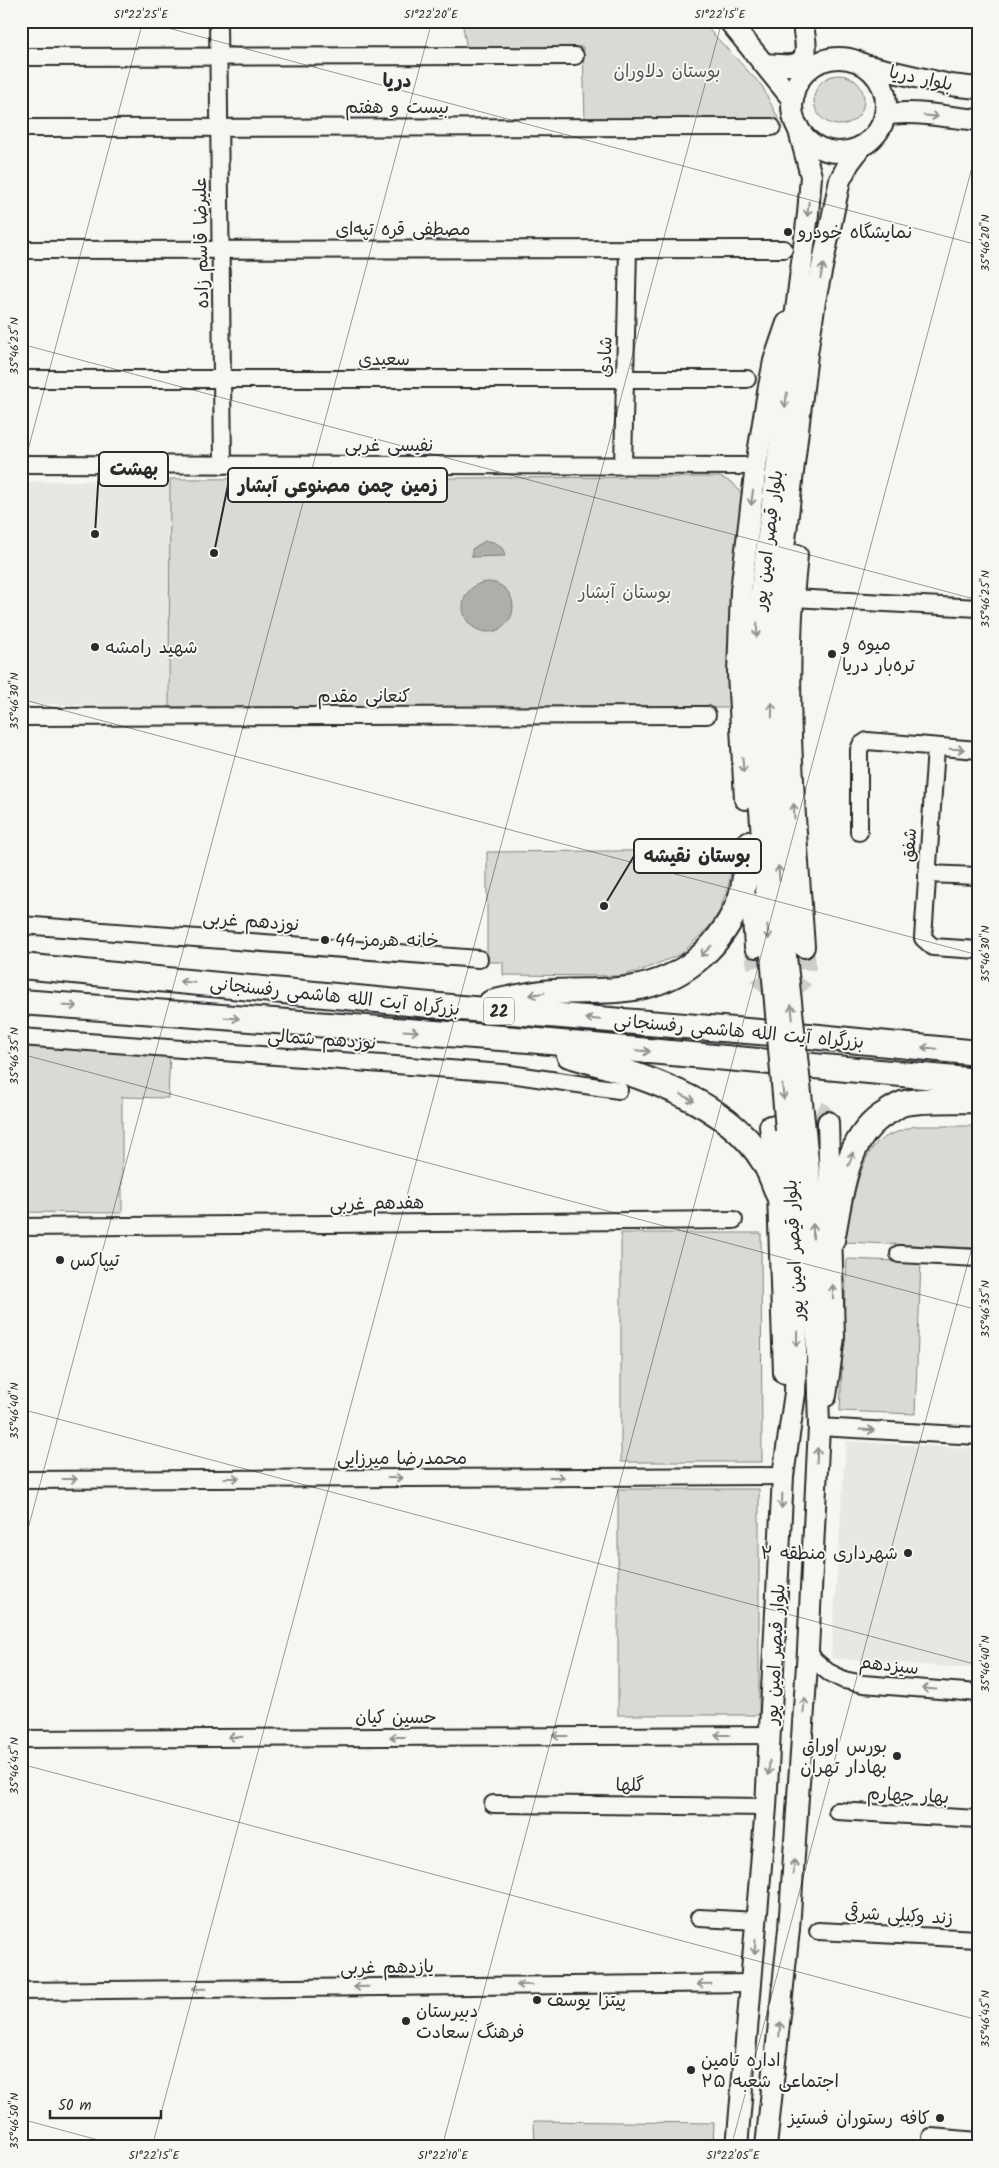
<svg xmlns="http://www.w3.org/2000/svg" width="999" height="2168" font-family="Kalam,'Playpen Sans Arabic',sans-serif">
<rect width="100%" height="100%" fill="#f6f6f2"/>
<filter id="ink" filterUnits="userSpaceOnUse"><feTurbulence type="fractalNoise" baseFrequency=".02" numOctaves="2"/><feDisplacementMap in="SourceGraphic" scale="10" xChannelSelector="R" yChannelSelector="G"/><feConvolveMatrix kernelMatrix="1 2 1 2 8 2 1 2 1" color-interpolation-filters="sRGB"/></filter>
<g filter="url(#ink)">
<g fill="#e7e7e3">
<polygon points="170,479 169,707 21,704 21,482"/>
<polygon points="846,1441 978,1449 978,1669 831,1658"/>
</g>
<g fill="#d9d9d5" stroke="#828280">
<polygon points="462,21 701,21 762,86 779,120 585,122 583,47 467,50"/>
<circle cx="839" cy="100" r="25"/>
<polygon points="720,477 733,483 745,498 733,708 169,707 170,479"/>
<polygon points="734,850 729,883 719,913 709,927 681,954 642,970 621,976 503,975 503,962 487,962 487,852"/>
<polygon points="21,1046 170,1052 168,1098 122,1097 122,1213 21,1212"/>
<path d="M 915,1126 L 978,1126 L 978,1248 L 845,1242 C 850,1215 858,1158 879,1141 C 889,1134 903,1130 915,1126 Z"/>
<polygon points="621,1233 761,1233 762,1462 621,1462"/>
<polygon points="847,1259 921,1262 915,1414 840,1411"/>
<rect x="618" y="1489" width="141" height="226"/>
<polygon points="534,2121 714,2123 713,2147 535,2147"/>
</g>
<g fill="#aeaeab" stroke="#7a7a78">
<path d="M 485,541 C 495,541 503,545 505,556 L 472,557 L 472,549 Z"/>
<circle cx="488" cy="607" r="25"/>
</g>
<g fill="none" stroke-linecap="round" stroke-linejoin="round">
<g stroke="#cdcdca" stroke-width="20" stroke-dasharray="20 10" stroke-linecap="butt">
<path d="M 755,947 C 756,957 756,969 761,978 C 769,993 800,992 805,974 C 807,967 805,955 804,947"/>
<path d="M 788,1106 C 802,1102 823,1108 828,1122"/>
</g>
<defs>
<g id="minor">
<polyline points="218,21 223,465"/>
<polyline points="21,57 575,56"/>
<polyline points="21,128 772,127"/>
<polyline points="21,250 784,249"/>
<polyline points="21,379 747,379"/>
<polyline points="21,464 756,466"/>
<polyline points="623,465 628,249"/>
<polyline points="793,598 978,608"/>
<polyline points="21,717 707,715"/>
<polyline points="936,748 923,938 933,947 978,950"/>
<polyline points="859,832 859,750 861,745 867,741 978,750"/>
<polyline points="927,874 978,876"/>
<polyline points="21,925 479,959"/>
<polyline points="21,1037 503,1073 619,1090"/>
<polyline points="21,1227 734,1220"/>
<polyline points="899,1254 978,1258"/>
<polyline points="819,1427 978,1436"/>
<polyline points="21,1480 783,1476"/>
<polyline points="808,1650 814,1660 828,1672 844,1680 863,1684 978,1693"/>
<polyline points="21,1739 771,1735"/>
<polyline points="493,1804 766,1807"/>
<polyline points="837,1811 978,1819"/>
<polyline points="699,1918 758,1921"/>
<polyline points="818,1931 978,1939"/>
<polyline points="21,1991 753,1983"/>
<polyline points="931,2137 978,2141"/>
</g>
<g id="major">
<polyline points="729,21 793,100"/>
<circle cx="839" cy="105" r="47"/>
<path d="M 765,64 C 796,67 811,68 804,32"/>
<polyline points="864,65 950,85 978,88"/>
<path d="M 885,115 C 909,109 952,118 978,120"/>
<path d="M 797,555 C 782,686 795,816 804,947"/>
<polyline points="745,799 738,673 741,591 756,466 768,392 774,361 787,323"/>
<polyline points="752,903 755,947"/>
<polyline points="771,956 758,784 755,702 757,624 808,214 811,176 798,127"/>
<polyline points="786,956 772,747 773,658 778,599 807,354 815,301 840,180 849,163 861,147"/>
<polyline points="770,1126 778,1194 784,1373"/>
<polyline points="826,1396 834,1337 828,1122"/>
<polyline points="737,2147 766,1807 783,1476 795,1393 798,1290 795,1222 786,1130"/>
<polyline points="766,2147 789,1929 808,1650 819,1427 813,1214 805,1130"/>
</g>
<g id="highway">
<polyline points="21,966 461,1008 809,1036 978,1053"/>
<polyline points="21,1002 528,1040 978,1081"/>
<path d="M 491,1003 C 508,999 526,995 543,993 C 573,990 604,993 634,988 C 682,980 717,950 737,907 C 746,888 746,864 748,844"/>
<path d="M 569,1055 C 636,1074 726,1099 764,1162 C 770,1172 774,1184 778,1194"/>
<path d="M 832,1240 C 841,1196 844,1136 888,1112 C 893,1109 899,1104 905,1103 C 928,1099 954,1101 978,1100"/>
</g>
</defs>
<use href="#minor" stroke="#2b2b2b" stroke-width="20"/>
<use href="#major" stroke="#2b2b2b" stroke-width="24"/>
<use href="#highway" stroke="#2b2b2b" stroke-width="28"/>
<use href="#minor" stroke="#f6f6f2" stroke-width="16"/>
<use href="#major" stroke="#f6f6f2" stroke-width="20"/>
<use href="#highway" stroke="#f6f6f2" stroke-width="24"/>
<defs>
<g id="major-bridge">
<polyline points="771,956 786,1130"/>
<polyline points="786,956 805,1130"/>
</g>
</defs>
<use href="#major-bridge" stroke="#2b2b2b" stroke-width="24" stroke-linecap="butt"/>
<use href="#major-bridge" stroke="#f6f6f2" stroke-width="20"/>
</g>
<defs><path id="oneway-shaft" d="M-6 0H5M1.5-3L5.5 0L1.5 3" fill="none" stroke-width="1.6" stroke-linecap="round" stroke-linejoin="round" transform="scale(1.25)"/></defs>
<g stroke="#90908e">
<use href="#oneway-shaft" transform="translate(931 116) rotate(6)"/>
<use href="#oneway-shaft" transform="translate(808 209) rotate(95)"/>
<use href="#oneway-shaft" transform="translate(822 271) rotate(-78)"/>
<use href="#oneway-shaft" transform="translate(786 400) rotate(97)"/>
<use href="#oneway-shaft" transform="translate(752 498) rotate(97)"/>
<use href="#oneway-shaft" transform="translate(757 630) rotate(92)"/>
<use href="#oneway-shaft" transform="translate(772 710) rotate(-89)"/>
<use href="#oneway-shaft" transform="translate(957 749) rotate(2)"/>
<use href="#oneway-shaft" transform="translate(743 765) rotate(86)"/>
<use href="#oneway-shaft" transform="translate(794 811) rotate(-93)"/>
<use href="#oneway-shaft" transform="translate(779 873) rotate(-95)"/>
<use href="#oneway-shaft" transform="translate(768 932) rotate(85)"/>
<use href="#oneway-shaft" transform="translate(706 951) rotate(136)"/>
<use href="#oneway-shaft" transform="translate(187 982) rotate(-175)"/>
<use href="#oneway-shaft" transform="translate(537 994) rotate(171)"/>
<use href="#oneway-shaft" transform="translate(70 1006) rotate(4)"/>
<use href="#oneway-shaft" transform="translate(792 1012) rotate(-96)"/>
<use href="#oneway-shaft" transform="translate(232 1018) rotate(4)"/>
<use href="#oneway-shaft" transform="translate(593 1019) rotate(-175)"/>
<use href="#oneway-shaft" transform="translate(411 1031) rotate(4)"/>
<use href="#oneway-shaft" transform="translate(929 1048) rotate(-174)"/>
<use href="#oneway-shaft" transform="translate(643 1051) rotate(5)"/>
<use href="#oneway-shaft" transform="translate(783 1092) rotate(85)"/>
<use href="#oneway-shaft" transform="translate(688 1098) rotate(29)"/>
<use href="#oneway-shaft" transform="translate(851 1159) rotate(-70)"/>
<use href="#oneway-shaft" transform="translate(813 1231) rotate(-91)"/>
<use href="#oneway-shaft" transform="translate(833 1292) rotate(-91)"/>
<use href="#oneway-shaft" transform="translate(797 1339) rotate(91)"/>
<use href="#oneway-shaft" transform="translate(867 1430) rotate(3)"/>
<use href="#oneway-shaft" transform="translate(817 1455) rotate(-87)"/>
<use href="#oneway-shaft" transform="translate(557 1477)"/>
<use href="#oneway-shaft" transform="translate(232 1478)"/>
<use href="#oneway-shaft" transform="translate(395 1478)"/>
<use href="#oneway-shaft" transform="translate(70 1479)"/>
<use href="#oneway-shaft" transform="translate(782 1501) rotate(93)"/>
<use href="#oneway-shaft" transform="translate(929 1689) rotate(-176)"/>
<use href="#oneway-shaft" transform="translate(804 1705) rotate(-86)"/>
<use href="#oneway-shaft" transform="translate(722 1735) rotate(180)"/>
<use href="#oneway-shaft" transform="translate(560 1736) rotate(180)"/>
<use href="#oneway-shaft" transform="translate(235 1737) rotate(180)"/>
<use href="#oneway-shaft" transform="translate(397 1737) rotate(180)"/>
<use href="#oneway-shaft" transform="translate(769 1768) rotate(94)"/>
<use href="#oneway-shaft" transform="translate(794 1867) rotate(-86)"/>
<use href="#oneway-shaft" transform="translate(755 1947) rotate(95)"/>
<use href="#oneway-shaft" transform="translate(704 1984) rotate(179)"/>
<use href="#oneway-shaft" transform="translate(524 1985) rotate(179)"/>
<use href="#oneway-shaft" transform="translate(361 1987) rotate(179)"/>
<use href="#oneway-shaft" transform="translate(199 1989) rotate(179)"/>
<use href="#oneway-shaft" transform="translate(780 2029) rotate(-84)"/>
</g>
</g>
<path fill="none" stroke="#2b2b2b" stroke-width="1" stroke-opacity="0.45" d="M 142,21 L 978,245M 21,344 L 978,600M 21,476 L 143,21M 21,699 L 978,955M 21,1054 L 978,1310M 21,1409 L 978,1665M 21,1555 L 432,21M 21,1764 L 978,2020M 21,2119 L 124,2147M 152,2147 L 722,21M 442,2147 L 978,145M 731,2147 L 978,1225"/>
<g fill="#2b2b2b" stroke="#f6f6f2" stroke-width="2">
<circle cx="788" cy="232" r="5"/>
<circle cx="95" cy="647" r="5"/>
<circle cx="832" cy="654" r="5"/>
<circle cx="325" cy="940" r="5"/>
<circle cx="60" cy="1260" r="5"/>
<circle cx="908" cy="1553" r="5"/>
<circle cx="897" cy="1756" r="5"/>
<circle cx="537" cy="2000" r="5"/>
<circle cx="406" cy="2021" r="5"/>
<circle cx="691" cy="2070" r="5"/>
<circle cx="940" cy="2118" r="5"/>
</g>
<g text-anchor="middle" stroke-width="4" stroke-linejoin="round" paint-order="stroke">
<rect fill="#f6f6f2" stroke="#686867" stroke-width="1" x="484" y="997.5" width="30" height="27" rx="4"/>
<g font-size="16" font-weight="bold" fill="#2b2b2b">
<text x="499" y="1017">22</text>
</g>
<g font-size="18" fill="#565656" stroke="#f6f6f2">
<text x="667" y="77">بوستان دلاوران</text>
<text x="625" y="598">بوستان آبشار</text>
</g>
<g font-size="18" fill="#2b2b2b" stroke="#f6f6f2">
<text transform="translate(921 78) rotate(12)" y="6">بلوار دریا</text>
<text x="397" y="113">بیست و هفتم</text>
<text x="403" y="235">مصطفی قره تپه‌ای</text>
<text transform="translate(201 243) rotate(-91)" y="6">علیرضا قاسم زاده</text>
<text transform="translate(605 357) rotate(-88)" y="6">شادی</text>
<text x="384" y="365">سعیدی</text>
<text x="389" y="451">نفیسی غربی</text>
<text transform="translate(768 540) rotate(-83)" y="6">بلوار قیصر امین پور</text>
<text x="364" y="702">کنعانی مقدم</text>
<text transform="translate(909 845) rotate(-86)" y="6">شفق</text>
<text transform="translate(251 921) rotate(4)" y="6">نوزدهم غربی</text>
<text transform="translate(335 996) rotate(6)" y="6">بزرگراه آیت الله هاشمی رفسنجانی</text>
<text transform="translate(739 1031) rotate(5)" y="6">بزرگراه آیت الله هاشمی رفسنجانی</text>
<text transform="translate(322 1039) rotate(4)" y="6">نوزدهم شمالی</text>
<text transform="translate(377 1203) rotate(-1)" y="6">هفدهم غربی</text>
<text transform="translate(794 1250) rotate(-93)" y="6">بلوار قیصر امین پور</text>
<text x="402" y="1464">محمدرضا میرزایی</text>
<text transform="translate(775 1654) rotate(-87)" y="6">بلوار قیصر امین پور</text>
<text transform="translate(889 1665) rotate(6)" y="6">سیزدهم</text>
<text x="396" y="1723">حسین کیان</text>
<text transform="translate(630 1785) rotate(1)" y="6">گلها</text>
<text transform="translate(908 1795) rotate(3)" y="6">بهار چهارم</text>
<text transform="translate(899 1915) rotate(3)" y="6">زند وکیلی شرقی</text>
<text transform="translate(387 1967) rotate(-1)" y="6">یازدهم غربی</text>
</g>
<g font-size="18" fill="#2b2b2b" stroke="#f6f6f2" text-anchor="start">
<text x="798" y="238">نمایشگاه خودرو</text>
<text x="842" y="650">میوه و<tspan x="842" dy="21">تره‌بار دریا</tspan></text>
<text x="105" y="653">شهید رامشه</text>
<text x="335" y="946">خانه هرمز 44</text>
<text x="70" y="1266">تیپاکس</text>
<text x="898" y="1559" text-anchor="end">شهرداری منطقه ۲</text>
<text x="887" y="1752" text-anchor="end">بورس اوراق<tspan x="887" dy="21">بهادار تهران</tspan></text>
<text x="547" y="2006">پیتزا یوسف</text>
<text x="416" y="2017">دبیرستان<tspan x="416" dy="21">فرهنگ سعادت</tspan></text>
<text x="701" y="2066">اداره تامین<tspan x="701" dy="21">اجتماعی شعبه ۲۵</tspan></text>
<text x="930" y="2124" text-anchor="end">کافه رستوران فستیز</text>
</g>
<g font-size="19" font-weight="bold" fill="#2b2b2b" stroke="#f6f6f2">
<text x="397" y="87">دریا</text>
</g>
</g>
<path fill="none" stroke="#2b2b2b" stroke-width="2" d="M95 534L99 469M214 553L228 485M604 906L634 856"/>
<g fill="#2b2b2b" stroke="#f6f6f2" stroke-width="2">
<circle cx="95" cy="534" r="5"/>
<circle cx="214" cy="553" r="5"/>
<circle cx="604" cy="906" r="5"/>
</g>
<g fill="#f6f6f2" stroke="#2b2b2b" stroke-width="2">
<rect x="99" y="452" width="69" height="34" rx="5"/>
<rect x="228" y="468" width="219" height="34" rx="5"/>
<rect x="634" y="839" width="127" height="34" rx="5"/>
</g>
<g font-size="19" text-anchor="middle" font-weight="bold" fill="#2b2b2b">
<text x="134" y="475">بهشت</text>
<text x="338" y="492">زمین چمن مصنوعی آبشار</text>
<text x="697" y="862">بوستان نقیشه</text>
</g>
<rect width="999" height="2168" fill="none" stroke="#f6f6f2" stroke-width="55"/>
<path d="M50 2110v8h111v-8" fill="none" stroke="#2b2b2b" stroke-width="2.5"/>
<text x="58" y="2110" font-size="15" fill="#2b2b2b" stroke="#f6f6f2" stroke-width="4" paint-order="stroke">50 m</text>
<rect x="28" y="28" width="944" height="2112" fill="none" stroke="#2b2b2b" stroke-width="2"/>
<g font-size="12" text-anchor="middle" fill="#2b2b2b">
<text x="141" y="18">51°22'25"E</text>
<text x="431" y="18">51°22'20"E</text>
<text x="720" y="18">51°22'15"E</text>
<text transform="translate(985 243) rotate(-90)" y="4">35°46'20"N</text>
<text transform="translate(14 346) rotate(-90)" y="4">35°46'25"N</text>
<text transform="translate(985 599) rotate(-90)" y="4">35°46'25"N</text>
<text transform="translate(14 701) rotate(-90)" y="4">35°46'30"N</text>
<text transform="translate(985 954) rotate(-90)" y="4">35°46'30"N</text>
<text transform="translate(14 1056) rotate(-90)" y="4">35°46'35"N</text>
<text transform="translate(985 1309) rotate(-90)" y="4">35°46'35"N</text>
<text transform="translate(14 1411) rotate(-90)" y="4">35°46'40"N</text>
<text transform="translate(985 1664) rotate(-90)" y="4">35°46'40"N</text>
<text transform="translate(14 1766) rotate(-90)" y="4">35°46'45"N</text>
<text transform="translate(985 2019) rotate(-90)" y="4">35°46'45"N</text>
<text transform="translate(14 2121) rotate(-90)" y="4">35°46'50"N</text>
<text x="154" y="2159">51°22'15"E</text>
<text x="443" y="2159">51°22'10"E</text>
<text x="733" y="2159">51°22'05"E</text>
</g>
</svg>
